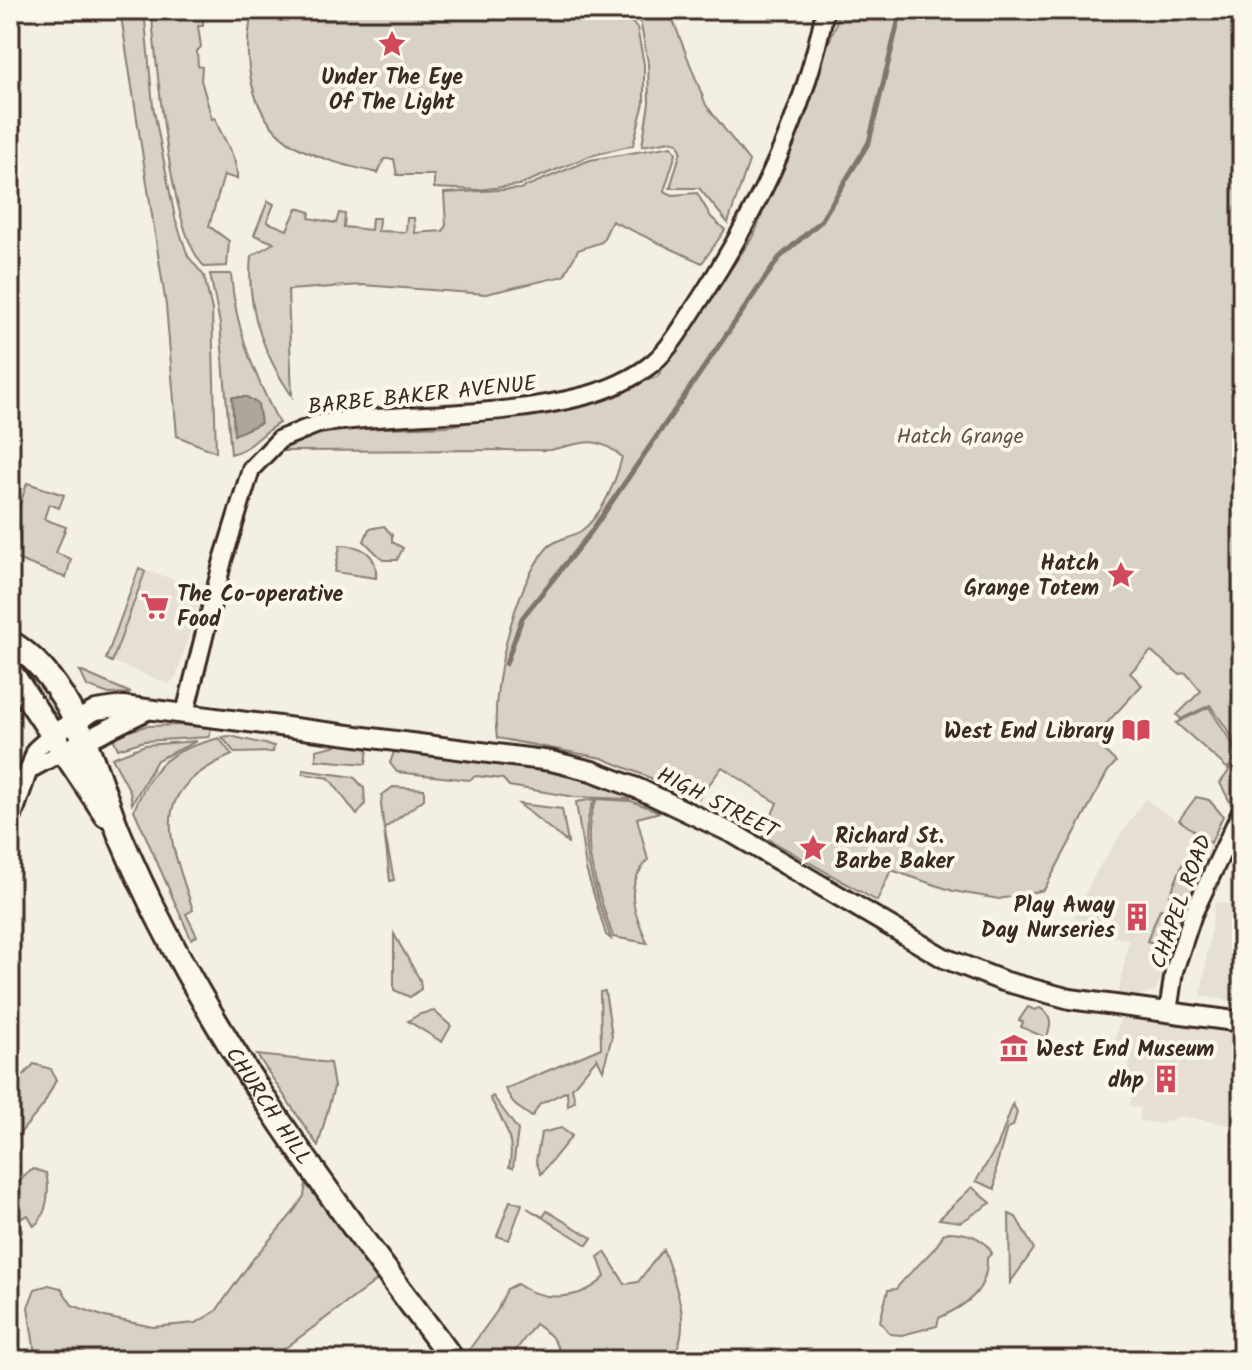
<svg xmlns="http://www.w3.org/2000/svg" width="1252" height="1370" font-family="Kalam,sans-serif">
<rect width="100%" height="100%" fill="#f3efe4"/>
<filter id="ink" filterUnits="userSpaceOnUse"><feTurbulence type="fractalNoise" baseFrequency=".0125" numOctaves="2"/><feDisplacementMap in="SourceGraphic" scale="16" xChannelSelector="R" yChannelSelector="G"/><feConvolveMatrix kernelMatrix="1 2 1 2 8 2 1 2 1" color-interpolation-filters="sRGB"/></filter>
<g filter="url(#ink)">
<g fill="#e5dfd4">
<polygon points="143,570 203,588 176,677 169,684 110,661"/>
<polygon points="1145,799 1214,846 1155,991 1136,996 1118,993 1129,939 1068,930 1097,870"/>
<polygon points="1242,858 1242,1002 1201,996 1215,902 1232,904"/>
<polygon points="1121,1014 1242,1032 1242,1088 1236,1126 1180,1116 1160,1124 1139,1120 1141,1108 1130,1106 1134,1083 1128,1071 1131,1057 1112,1052"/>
</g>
<g fill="#d8d1c6" stroke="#8a7e72" stroke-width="2">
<polygon points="120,10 144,10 153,106 175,218 188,256 204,276 212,310 216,452 177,436 166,305"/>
<path d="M 151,10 L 200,10 L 199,18 L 203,19 L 203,26 L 198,26 L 201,47 L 197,51 L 198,66 L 202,67 L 201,80 L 212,119 L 215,118 C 221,138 238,155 237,179 L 224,175 L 209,226 L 229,241 L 227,266 L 205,267 C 169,235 157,62 151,10 Z"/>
<path d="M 253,10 L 621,10 L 637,28 L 644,64 L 644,103 L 633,145 L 590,156 L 519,185 L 478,190 L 434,188 L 434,175 L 397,175 L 394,159 L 384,159 L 378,173 C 351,167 322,160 297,147 C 249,121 241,57 253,10 Z"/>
<polygon points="638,10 669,10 706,105 749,161 728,223 699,188 670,188 681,151 678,143 670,141 642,146 649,103 648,62"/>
<path d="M 838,10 L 1242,10 L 1242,793 L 1231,804 L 1220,783 C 1249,748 1232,738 1210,705 L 1181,719 L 1177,715 L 1201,691 L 1186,673 L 1179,674 L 1151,651 L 1130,673 L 1142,685 L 1092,739 L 1116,762 L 1108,771 L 1044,890 L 999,899 L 953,891 L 891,870 L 877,901 L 763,836 L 777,803 L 722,767 L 699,798 L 602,758 L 497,738 C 490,691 514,583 548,547 C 556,539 571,537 581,531 C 602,516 616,481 622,457 C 597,434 582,443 551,450 L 279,451 L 327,430 L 449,426 L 578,403 L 657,377 L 754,235 L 836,24 Z"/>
<path d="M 672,146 L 676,153 L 664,191 L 673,195 L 697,193 L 711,217 L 725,230 L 702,263 L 612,221 L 602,242 L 578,250 L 564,276 L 486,294 L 362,285 L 288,290 L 292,396 C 263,354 246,308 251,256 L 274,243 L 254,235 L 268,201 L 274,204 L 267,222 L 287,230 L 297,208 L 310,212 L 309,218 L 336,223 L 339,213 L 345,214 L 344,227 L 371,230 L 372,218 L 379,218 L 378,231 L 406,232 L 407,218 L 414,218 L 415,233 L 443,231 L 446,225 L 444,193 L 520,189 L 590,160 Z"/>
<path d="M 210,274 L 231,274 C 235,327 254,375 279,423 C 262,432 251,450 231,454 L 220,324 Z"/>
<polygon points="27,483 64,495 59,508 49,504 44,519 66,527 56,553 71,559 66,578 11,557 22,526 14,523"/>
<polygon points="384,526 392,535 392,542 403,548 397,560 383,560 364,541 369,529"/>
<path d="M 340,545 C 362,545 378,554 376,578 L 335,572 Z"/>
<polygon points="139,568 145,572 112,662 106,659"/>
<polygon points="80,671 131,693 109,694 87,686"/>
<polygon points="1209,707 1233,745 1235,756 1228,769 1176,723"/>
<polygon points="181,725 211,728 209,737 144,741 118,749 112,736 146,726"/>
<polygon points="230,736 274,746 273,752 235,753 222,737"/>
<path d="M 219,738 L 232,755 C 144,793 170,838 193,910 L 186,914 L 197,936 L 191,939 L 134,810 C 155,761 168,752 219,738 Z"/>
<polygon points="197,741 157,760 132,804 130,791 112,758 145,745"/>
<polygon points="346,743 368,749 366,764 316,760 316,750"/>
<polygon points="399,750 553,771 633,795 630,799 575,797 509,786 503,779 476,776 469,780 397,772 390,763 394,752"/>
<polygon points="303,770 354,777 364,788 365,804 357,815 329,778 303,774"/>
<polygon points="393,787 424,789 424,799 384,829 394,880 390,881 381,804 382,795"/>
<polygon points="1196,797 1209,800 1223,816 1211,843 1179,820"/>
<path d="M 595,799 C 573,840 598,898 611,939 L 606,935 L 586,869 L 576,802 Z"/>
<path d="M 597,799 L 631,801 L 660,812 L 637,818 L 648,860 C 622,889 635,911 647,943 L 613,937 C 600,896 576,840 597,799 Z"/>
<polygon points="519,804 562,809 568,843"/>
<polygon points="1183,863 1199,873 1186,908 1168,900"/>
<polygon points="1160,909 1181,917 1170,948 1147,941"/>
<polygon points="394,934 420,980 421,989 410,997 394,990"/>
<polygon points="605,991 612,1036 603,1070 597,1058 572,1088 575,1101 568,1106 567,1091 540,1104 532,1117 515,1105 505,1089 601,1048 600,992"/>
<path d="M 1028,1007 L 1035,1010 L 1040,1008 C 1053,1015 1052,1026 1046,1038 L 1021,1027 L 1023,1022 L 1019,1020 Z"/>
<polygon points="434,1011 451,1026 442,1042 408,1021 420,1014"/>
<polygon points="257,1055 330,1063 334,1087 318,1146"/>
<polygon points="34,1064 51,1069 56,1080 43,1106 10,1145 10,1083 18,1081"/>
<path d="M 493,1096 L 518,1130 L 513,1168 L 509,1167 C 516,1139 503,1122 490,1098 Z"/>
<polygon points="1013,1104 1017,1112 1013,1126 1007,1128 996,1167 995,1189 976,1181 998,1145"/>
<polygon points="561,1128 572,1136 541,1174 536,1161 541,1133"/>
<path d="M 34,1169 L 46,1173 C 50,1189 48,1215 34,1226 L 28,1215 L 17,1220 L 22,1231 L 20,1239 L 10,1246 C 10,1221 7,1182 34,1169 Z"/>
<polygon points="306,1184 380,1278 269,1360 36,1360 28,1307 35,1289 49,1285 61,1288 72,1305 105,1317 153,1327 196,1323 216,1311 253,1259 292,1214 304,1196"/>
<polygon points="972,1187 991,1203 961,1222 939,1219"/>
<polygon points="510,1201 522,1204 509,1240 497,1236"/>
<polygon points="527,1208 543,1217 547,1211 592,1238 587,1245"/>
<polygon points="1009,1214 1016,1217 1034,1249 1010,1283"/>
<path d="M 949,1232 C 967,1233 983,1236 992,1253 L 987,1258 C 988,1291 967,1305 939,1318 L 937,1326 L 902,1335 L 890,1334 L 880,1321 L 888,1290 L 896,1289 C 906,1274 940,1248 943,1234 Z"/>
<path d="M 663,1249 C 675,1284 695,1327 671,1360 L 565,1360 L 551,1336 L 535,1324 L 509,1360 L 470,1360 L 466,1354 L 497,1311 L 507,1289 L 517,1284 C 544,1303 582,1300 605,1277 L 598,1257 L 605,1252 L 625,1284 L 638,1282 Z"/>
</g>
<polygon fill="#afa69a" stroke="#817468" stroke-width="2" points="232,397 247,397 258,404 261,423 234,435"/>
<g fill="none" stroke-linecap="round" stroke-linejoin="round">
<polyline stroke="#817468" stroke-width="5" points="506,664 522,618 591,532 779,258 821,221 869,142 901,10"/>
<defs>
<g id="tertiary">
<path d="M 185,713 L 223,560 L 251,469 L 280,439 L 318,424 C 406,411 497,419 584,396 C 608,390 635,378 654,362 C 673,345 687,319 701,298 C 759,208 804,116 825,10"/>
<polyline points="29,770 64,751"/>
<polyline points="10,825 36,749 53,734"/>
<polyline points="1168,1012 1174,971 1193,914 1242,810"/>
</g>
<g id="secondary">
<polyline points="53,734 96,710 123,706 551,761 592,771 639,789 734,834 944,958 1003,981 1070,999 1242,1022"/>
<polyline points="64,751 145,711"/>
</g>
<g id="primary">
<path id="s1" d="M 10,642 C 75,681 93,769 119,833 C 199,1025 329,1195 453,1360"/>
<polyline points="10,671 106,815"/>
</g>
</defs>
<use href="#tertiary" stroke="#3b2a1e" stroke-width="22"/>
<use href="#secondary" stroke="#3b2a1e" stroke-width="24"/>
<use href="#primary" stroke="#3b2a1e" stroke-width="28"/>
<use href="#tertiary" stroke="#fbf7ec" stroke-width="16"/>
<use href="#secondary" stroke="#fbf7ec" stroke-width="18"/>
<use href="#primary" stroke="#fbf7ec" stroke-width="22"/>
</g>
</g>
<defs>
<symbol id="sight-bare" viewBox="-9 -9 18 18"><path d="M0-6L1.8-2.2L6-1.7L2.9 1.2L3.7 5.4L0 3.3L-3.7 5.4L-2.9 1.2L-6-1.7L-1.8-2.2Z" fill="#d1495b" stroke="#fbf7ec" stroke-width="2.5" paint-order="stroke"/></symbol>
<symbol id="supermarket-bare" viewBox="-9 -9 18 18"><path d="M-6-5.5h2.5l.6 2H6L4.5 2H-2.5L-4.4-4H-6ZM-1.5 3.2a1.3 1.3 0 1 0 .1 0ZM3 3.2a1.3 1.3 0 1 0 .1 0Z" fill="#d1495b" stroke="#fbf7ec" stroke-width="2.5" paint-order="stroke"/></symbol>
<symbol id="library-bare" viewBox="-9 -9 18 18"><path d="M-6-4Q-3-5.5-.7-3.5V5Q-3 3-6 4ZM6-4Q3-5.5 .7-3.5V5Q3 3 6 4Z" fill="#d1495b" stroke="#fbf7ec" stroke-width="2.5" paint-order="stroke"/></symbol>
<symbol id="building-bare" viewBox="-9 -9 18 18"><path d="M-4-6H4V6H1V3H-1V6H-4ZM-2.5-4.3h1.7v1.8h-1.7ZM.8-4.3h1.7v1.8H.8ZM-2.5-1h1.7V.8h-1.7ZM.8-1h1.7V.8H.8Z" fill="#d1495b" stroke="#fbf7ec" stroke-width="2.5" paint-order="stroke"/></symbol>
<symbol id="museum-bare" viewBox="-9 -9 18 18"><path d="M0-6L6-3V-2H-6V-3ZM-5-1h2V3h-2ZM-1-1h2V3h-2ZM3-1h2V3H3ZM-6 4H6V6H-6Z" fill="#d1495b" stroke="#fbf7ec" stroke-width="2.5" paint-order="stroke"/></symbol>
</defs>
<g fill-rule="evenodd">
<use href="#sight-bare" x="372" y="24" width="40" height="40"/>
<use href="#sight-bare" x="1101" y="555" width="40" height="40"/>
<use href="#supermarket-bare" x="135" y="586" width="40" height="40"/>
<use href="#library-bare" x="1116" y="710" width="40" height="40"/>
<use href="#sight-bare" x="793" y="828" width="40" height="40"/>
<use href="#building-bare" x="1117" y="897" width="40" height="40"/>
<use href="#museum-bare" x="994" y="1028" width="40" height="40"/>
<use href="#building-bare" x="1146" y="1059" width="40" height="40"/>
</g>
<g text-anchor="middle" stroke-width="8" stroke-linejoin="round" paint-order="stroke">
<g font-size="22" font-weight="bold" fill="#3b2a1e" stroke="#fbf7ec" text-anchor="end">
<text x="392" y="84" text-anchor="middle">Under The Eye<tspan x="392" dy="25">Of The Light</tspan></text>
<text x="1099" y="570">Hatch<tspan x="1099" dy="25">Grange Totem</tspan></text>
<text x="177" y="601" text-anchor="start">The Co-operative<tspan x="177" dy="25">Food</tspan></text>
<text x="1114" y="738">West End Library</text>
<text x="835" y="843" text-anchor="start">Richard St.<tspan x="835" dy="25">Barbe Baker</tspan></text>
<text x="1115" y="912">Play Away<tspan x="1115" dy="25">Day Nurseries</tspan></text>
<text x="1036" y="1056" text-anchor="start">West End Museum</text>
<text x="1144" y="1087">dhp</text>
</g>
<g font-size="22" fill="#3b2a1e" stroke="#fbf7ec">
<text transform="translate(422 394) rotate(-6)" y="8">BARBE BAKER AVENUE</text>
<text transform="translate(718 802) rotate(27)" y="8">HIGH STREET</text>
<text transform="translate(1180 901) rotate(-70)" y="8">CHAPEL ROAD</text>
<text dy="8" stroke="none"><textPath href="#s1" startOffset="536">CHURCH HILL</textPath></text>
</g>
<g font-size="22" fill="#625448" stroke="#fbf7ec">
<text x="960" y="443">Hatch Grange</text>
</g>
</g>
<rect width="1252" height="1370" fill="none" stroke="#fbf7ec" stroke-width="40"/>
<rect x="20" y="20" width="1212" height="1330" fill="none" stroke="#3b2a1e" stroke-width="3" filter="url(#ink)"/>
</svg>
